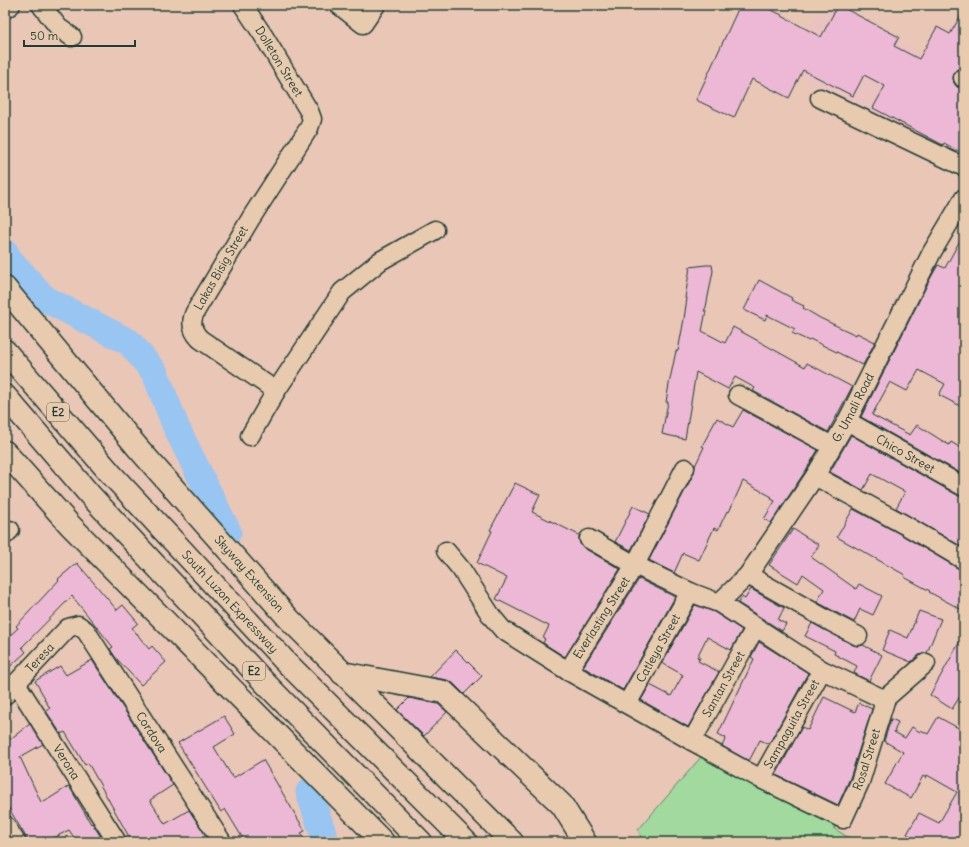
<svg xmlns="http://www.w3.org/2000/svg" width="969" height="847" font-family="Delius,sans-serif">
<rect width="100%" height="100%" fill="#e9c6b6"/>
<filter id="ink" filterUnits="userSpaceOnUse"><feTurbulence type="fractalNoise" baseFrequency=".025" numOctaves="2"/><feDisplacementMap in="SourceGraphic" scale="8" xChannelSelector="R" yChannelSelector="G"/><feConvolveMatrix kernelMatrix="1 2 1 2 8 2 1 2 1" color-interpolation-filters="sRGB"/></filter>
<g filter="url(#ink)">
<polygon fill="#eac2bf" points="825,5 839,5 964,79 964,160 781,68"/>
<polygon fill="#a1d99e" stroke="#608b69" points="701,757 844,824 833,828 856,842 643,842 638,830"/>
<g fill="none" stroke-linecap="round" stroke-linejoin="round">
<g stroke="#98c5f2" stroke-width="27">
<polyline points="5,252 8,258 45,299 129,342 155,373 176,427 228,532"/>
<polyline points="309,792 326,842"/>
</g>
</g>
<g fill="#ecb8d5" stroke="#1f3d34">
<polygon points="740,5 761,5 782,15 782,16 821,37 838,5 899,37 894,46 919,59 937,27 950,34 964,10 964,68 957,69 954,73 953,78 954,83 957,87 964,88 964,154 944,143 943,145 873,108 885,86 864,75 853,96 803,70 789,98 752,79 734,118 696,100"/>
<polygon points="964,233 964,408 939,395 945,384 919,370 907,391 890,382 872,415 910,435 917,425 949,445 951,442 964,450 964,475 861,417 930,279 938,265 945,268"/>
<polygon points="706,265 712,265 713,271 706,307 704,311 706,311 702,331 725,343 733,327 805,367 807,363 852,387 828,432 753,391 755,388 735,377 728,389 696,372 685,439 662,434 668,402 666,402 669,384 676,351 678,351 684,319 687,298 685,298 690,267"/>
<polygon points="759,280 792,298 791,300 804,306 803,308 820,318 856,335 857,333 875,342 863,365 810,339 809,341 792,333 795,329 767,315 765,320 744,310"/>
<polygon points="743,410 818,450 806,470 771,523 764,519 775,501 771,499 772,497 743,481 729,512 727,511 718,530 714,528 699,560 683,553 674,573 649,560 694,473 695,466 704,447 702,446 717,418 733,427"/>
<polygon points="851,435 959,496 964,497 964,548 896,508 905,492 872,474 863,490 830,472"/>
<polygon points="515,483 540,495 532,512 579,535 579,539 580,544 584,548 620,569 565,657 543,643 545,639 543,638 549,626 496,599 507,578 477,563 492,531 490,530"/>
<polygon points="633,506 650,514 631,550 615,542"/>
<polygon points="853,509 900,534 959,569 964,570 964,611 929,592 930,591 904,577 905,575 837,537"/>
<polygon points="793,529 819,545 811,557 856,589 859,584 882,596 873,615 860,609 854,622 817,602 824,589 803,574 798,583 769,565"/>
<polygon points="77,563 117,610 123,605 138,623 132,628 149,649 152,646 166,662 141,685 116,658 110,649 113,647 72,596 22,647 26,652 5,671 5,640 18,628 16,626 59,580 58,579"/>
<polygon points="639,579 675,597 623,690 583,667"/>
<polygon points="751,589 784,608 778,620 786,624 782,631 738,603 742,597 745,599"/>
<polygon points="695,605 714,612 742,630 731,650 707,637 697,657 700,658 698,661 719,672 688,727 641,700 650,685 671,696 683,675 662,663"/>
<polygon points="919,611 941,619 927,653 919,655 911,662 882,650 890,630 908,638"/>
<polygon points="812,623 853,645 858,646 863,645 882,655 869,681 854,673 857,666 834,654 835,651 805,636"/>
<polygon points="964,634 964,690 952,709 930,695"/>
<polygon points="759,642 808,673 769,744 760,740 749,761 722,746 726,738 718,734 754,659 751,657"/>
<polygon points="456,650 482,676 464,694 453,683 447,680 430,677"/>
<polygon points="92,660 173,785 150,800 165,824 189,810 210,842 132,842 88,763 85,765 65,732 61,734 46,711 50,708 44,699 45,698 35,681 60,666 66,675"/>
<polygon points="824,697 855,712 859,703 872,709 850,778 838,805 776,775 802,727 808,730"/>
<polygon points="409,698 438,704 447,712 424,736 397,710"/>
<polygon points="224,716 235,734 214,747 233,778 263,760 305,831 301,833 306,842 245,842 225,809 221,812 178,743"/>
<polygon points="938,717 964,731 964,842 920,842 907,834 919,813 939,823 957,792 927,775 926,778 923,776 911,798 885,784 903,752 884,741 891,719 898,722 894,732 905,738 912,727 920,732 921,730 928,734"/>
<polygon points="30,724 43,744 20,757 41,802 43,801 44,802 69,786 91,824 92,823 104,842 77,842 69,830 46,842 29,842 5,802 5,743"/>
</g>
<g fill="none" stroke-linecap="round" stroke-linejoin="round">
<defs>
<g id="minor">
<polyline points="41,5 59,28 72,37"/>
<path id="s1" d="M 243,5 L 263,35 L 309,111 L 312,119 L 309,128 L 251,218 L 195,312 C 190,323 192,331 200,339 L 276,391"/>
<polyline points="339,5 363,24 376,5"/>
<polyline points="5,9 11,5"/>
<polyline points="963,78 964,78"/>
<polyline points="820,98 964,167"/>
<polyline points="738,395 832,446"/>
<path id="s2" d="M 847,421 L 964,487"/>
<polyline points="250,436 276,391 342,292 380,261 435,230"/>
<polyline points="815,476 905,525 964,560"/>
<polyline points="5,535 10,530"/>
<polyline points="589,539 635,565 690,592 719,603 822,670 879,697 886,698 926,663"/>
<path id="s3" d="M 446,551 L 461,569 L 492,617 L 503,630 L 568,671 L 692,741 L 761,779 L 843,819 L 860,782 L 886,698"/>
<polyline points="748,575 831,622 858,636"/>
<path id="s4" d="M 719,603 L 748,575 L 815,476 L 847,421 L 932,252 L 964,198"/>
<path id="s5" d="M 568,671 L 635,565 L 685,468"/>
<path id="s6" d="M 16,683 L 117,842"/>
<path id="s7" d="M 5,695 L 68,628 L 78,625 L 86,631 L 222,842"/>
<path id="s8" d="M 627,704 L 690,592"/>
<path id="s9" d="M 692,741 L 755,628"/>
<path id="s10" d="M 761,779 L 822,670"/>
<polyline points="5,825 16,842"/>
</g>
<g id="highway">
<path id="s11" d="M 5,288 L 138,448 L 290,620 L 512,842"/>
<path id="s12" d="M 5,351 L 111,474 L 284,660 L 466,842"/>
<polyline points="5,396 90,495 267,685 421,842"/>
<polyline points="5,452 70,525 383,842"/>
<polyline points="342,673 444,692 562,805 585,842"/>
</g>
</defs>
<use href="#minor" stroke="#1f3d34" stroke-width="21"/>
<use href="#highway" stroke="#1f3d34" stroke-width="25"/>
<use href="#minor" stroke="#e8caae" stroke-width="18"/>
<use href="#highway" stroke="#e8caae" stroke-width="22"/>
</g>
</g>
<g text-anchor="middle" stroke-width="3" stroke-linejoin="round" paint-order="stroke">
<g fill="#e8caae" stroke="#5b6759" stroke-width="1">
<rect x="47" y="403" width="22" height="18" rx="3"/>
<rect x="243" y="662" width="22" height="18" rx="3"/>
</g>
<g font-size="11" font-weight="bold" fill="#1f3d34">
<text x="58" y="416">E2</text>
<text x="254" y="675">E2</text>
</g>
<g font-size="12" fill="#1f3d34" stroke="#e8caae">
<text dy="4" stroke="none"><textPath href="#s1" startOffset="67">Dolleton Street</textPath></text>
<text transform="translate(221 268) rotate(-60)" y="4">Lakas Bisig Street</text>
<text dy="4" stroke="none"><textPath href="#s4" startOffset="238">G. Umali Road</textPath></text>
<text dy="4" stroke="none"><textPath href="#s2" startOffset="67">Chico Street</textPath></text>
<text dy="4" stroke="none"><textPath href="#s11" startOffset="376">Skyway Extension</textPath></text>
<text dy="4" stroke="none"><textPath href="#s12" startOffset="337">South Luzon Expressway</textPath></text>
<text dy="4" stroke="none"><textPath href="#s5" startOffset="63">Everlasting Street</textPath></text>
<text dy="4" stroke="none"><textPath href="#s8" startOffset="64">Catleya Street</textPath></text>
<text dy="4" stroke="none"><textPath href="#s7" startOffset="51">Teresa</textPath></text>
<text dy="4" stroke="none"><textPath href="#s9" startOffset="65">Santan Street</textPath></text>
<text dy="4" stroke="none"><textPath href="#s10" startOffset="63">Sampaguita Street</textPath></text>
<text dy="4" stroke="none"><textPath href="#s7" startOffset="233">Cordova</textPath></text>
<text dy="4" stroke="none"><textPath href="#s3" startOffset="551">Rosal Street</textPath></text>
<text dy="4" stroke="none"><textPath href="#s6" startOffset="94">Verona</textPath></text>
</g>
</g>
<rect width="969" height="847" fill="none" stroke="#e8caae" stroke-width="20"/>
<rect x="10" y="10" width="949" height="827" fill="none" stroke="#1f3d34" stroke-width="1.5" filter="url(#ink)"/>
<path d="M24 40v6h111v-6" fill="none" stroke="#1f3d34" stroke-width="2"/>
<text x="30" y="40" font-size="12" fill="#1f3d34" stroke="#e8caae" stroke-width="3" paint-order="stroke">50 m</text>
</svg>
